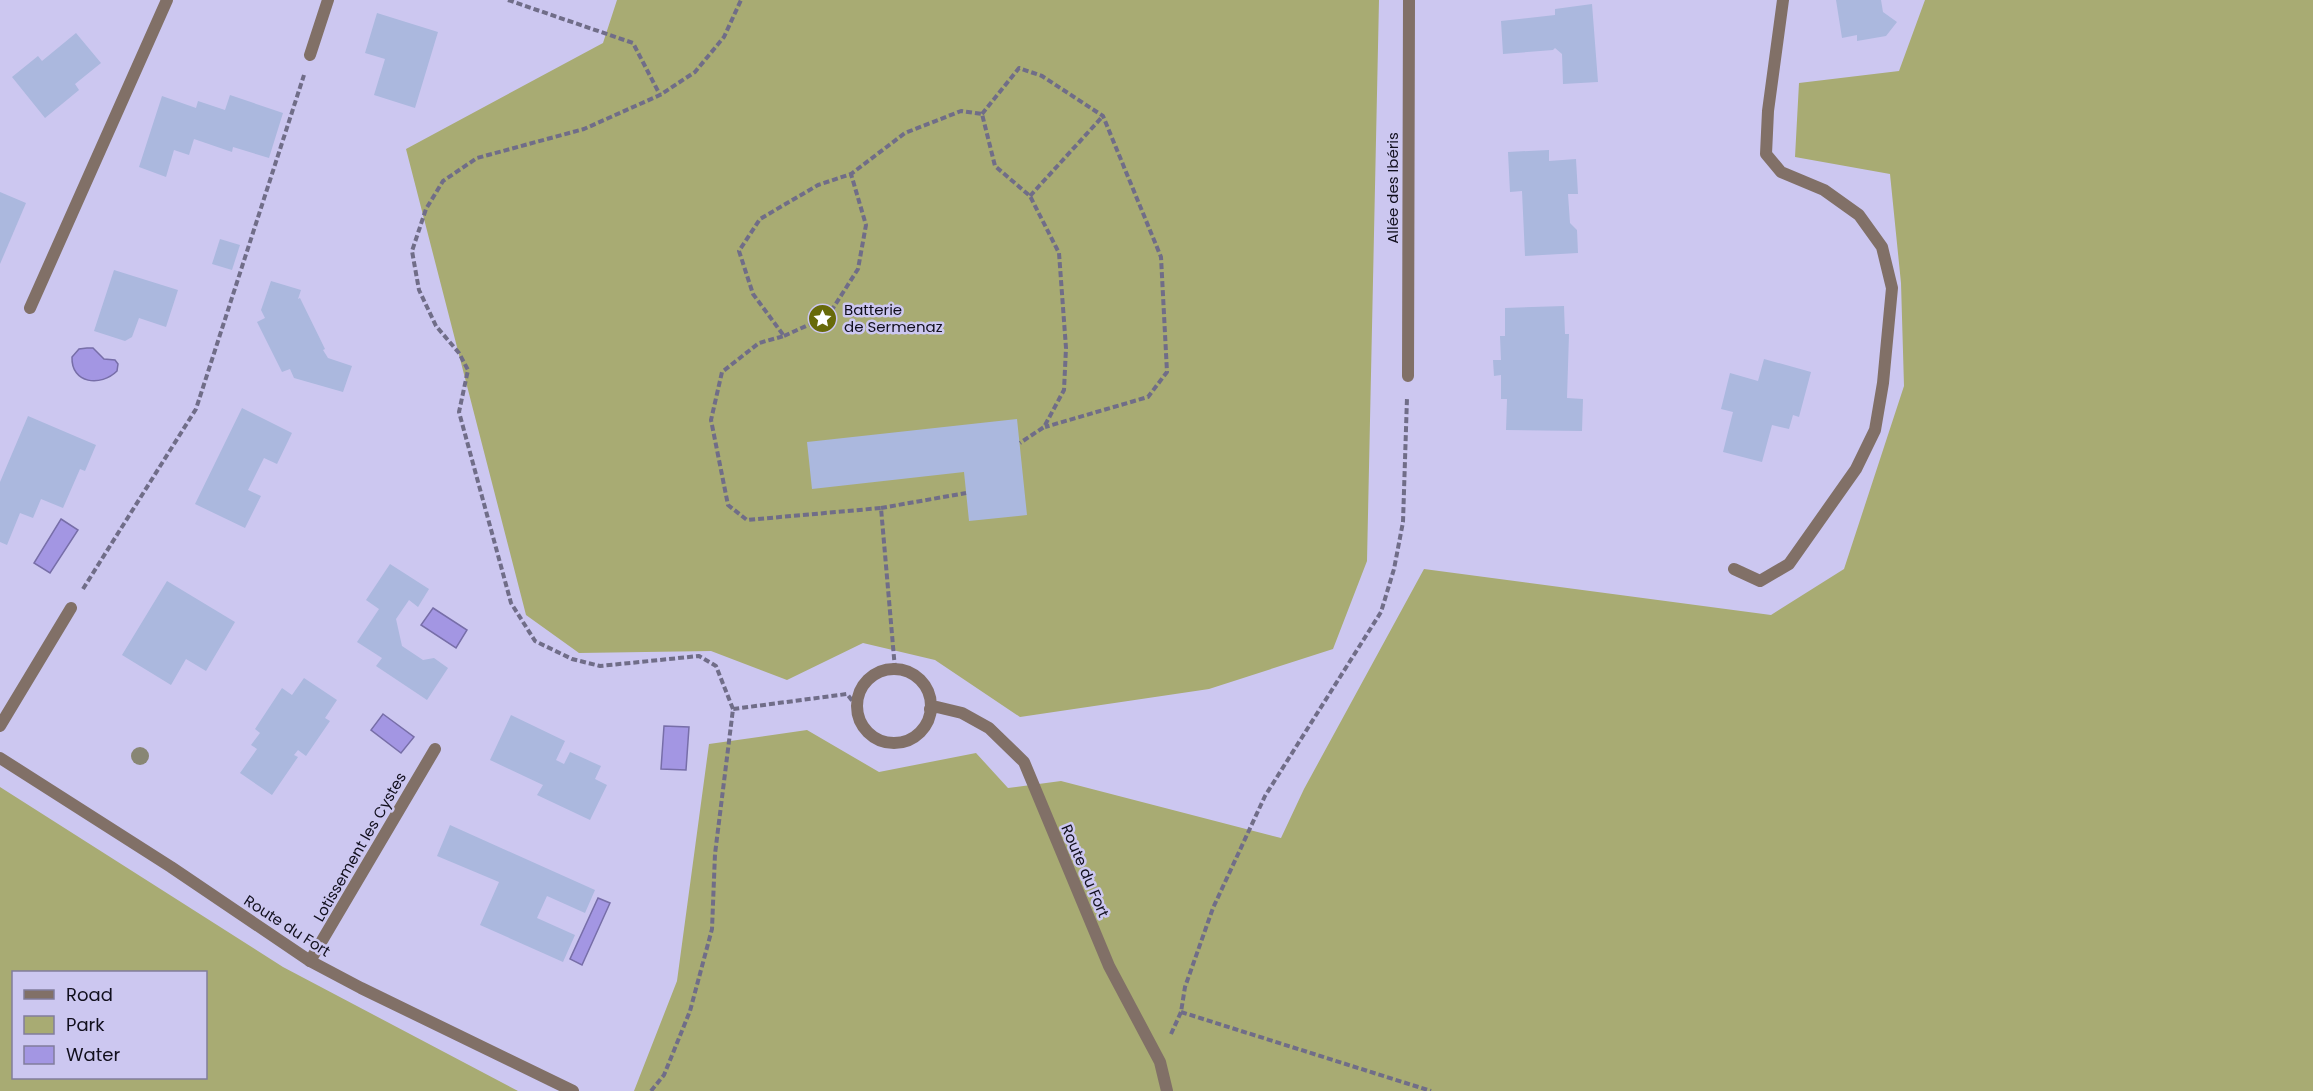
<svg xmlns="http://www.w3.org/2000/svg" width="2313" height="1091" font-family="Poppins,sans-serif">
<rect width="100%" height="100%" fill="#ccc7f0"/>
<g fill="#a8ab73" fill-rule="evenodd">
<polygon points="617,0 1379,0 1367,561 1333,649 1209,689 1020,717 935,660 863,643 787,680 711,651 579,653 526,615 406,149 603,43"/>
<polygon points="1925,0 2313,0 2313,1091 634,1091 677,981 709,744 807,730 879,772 976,753 1008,788 1061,781 1281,838 1304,789 1424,569 1771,615 1844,569 1904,386 1901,283 1890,174 1795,157 1799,83 1899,71"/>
<path d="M 0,787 L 283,967 L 518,1091 L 0,1091 ZM 14,972 L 206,972 L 206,1078 L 14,1078 Z"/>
</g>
<g fill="#a396e3" stroke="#776ea8" stroke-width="1.5">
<path d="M 87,348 L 93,348 L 104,359 L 115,360 L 118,364 L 117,371 C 101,387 71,384 72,357 L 79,349 Z"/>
<polygon points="61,519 78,530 50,573 34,563"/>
<polygon points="433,608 467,630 456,648 421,625"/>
<polygon points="383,714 414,737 401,753 371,730"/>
<polygon points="664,726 689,727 686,770 661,769"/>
<polygon points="598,898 610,903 582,965 570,959"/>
</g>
<g fill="#abb8de">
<polygon points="1836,0 1881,0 1883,12 1897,22 1886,36 1857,41 1857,35 1842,38"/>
<polygon points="1592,4 1598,82 1563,84 1562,54 1555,48 1553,50 1503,54 1501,21 1555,15 1555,9"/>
<polygon points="377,13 438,32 415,108 374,95 385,59 365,53"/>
<polygon points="76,33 101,63 75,84 79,90 45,118 12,77 38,56 42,61"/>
<polygon points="230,95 283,113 269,158 233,147 232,152 194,139 189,155 174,150 166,177 139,167 162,96 196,108 198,101 225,110"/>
<polygon points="1549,150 1549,161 1576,159 1578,194 1568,194 1570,223 1577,230 1578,253 1525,256 1522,191 1510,192 1508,152"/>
<polygon points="0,192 26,203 0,264"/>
<polygon points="220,239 240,245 232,270 212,264"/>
<polygon points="114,270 178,290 166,327 139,318 132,337 125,341 94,331"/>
<polygon points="271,281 301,290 298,299 300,298 325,349 323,350 328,358 352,366 343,392 294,378 290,369 282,372 257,322 265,318 261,310"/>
<polygon points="1564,306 1565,334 1569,334 1567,398 1583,399 1582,431 1506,430 1507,399 1501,399 1501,375 1494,376 1493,360 1501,360 1500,336 1505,336 1505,308"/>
<polygon points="1764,359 1811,372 1799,417 1793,415 1789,429 1772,425 1762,462 1723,452 1733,412 1721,409 1730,373 1758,381"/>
<polygon points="242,408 292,433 277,464 264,458 248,490 261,496 245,528 195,504"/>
<polygon points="28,416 96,445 85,471 80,469 63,508 41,499 33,518 20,513 7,545 0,542 0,482"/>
<polygon points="1017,419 1027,515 969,521 964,472 812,489 807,442"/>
<polygon points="390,564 429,589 418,607 409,600 396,619 402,646 423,660 434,658 448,668 427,700 376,666 382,658 357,642 379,609 366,600"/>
<polygon points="167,581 235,622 206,671 186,659 171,685 122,655"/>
<polygon points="304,678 337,700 325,718 330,721 306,756 298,750 294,755 298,757 272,795 240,773 257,749 251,745 260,733 255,729 282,688 292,695"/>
<polygon points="511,715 565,741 556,760 564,764 570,752 601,766 595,779 607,785 590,820 537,795 543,785 490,760"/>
<polygon points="450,825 595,890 585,913 547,896 537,918 575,935 563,962 480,925 499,882 437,856"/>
</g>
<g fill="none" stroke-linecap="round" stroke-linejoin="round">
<g stroke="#706d88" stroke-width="4" stroke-dasharray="6 3" stroke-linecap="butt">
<polyline points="508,0 633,43 660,95"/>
<polyline points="982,114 1019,68 1042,76 1103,116 1161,257 1167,372 1148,397 1045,427"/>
<polyline points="1030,196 1103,116"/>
<polyline points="784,336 828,316 858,269 866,225 851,174"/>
<polyline points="881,508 966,493"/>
<polyline points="83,589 196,409 304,75"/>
<polyline points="895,669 881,508 747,520 728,505 711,420 722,372 759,343 784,336 753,294 739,251 760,219 818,185 851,174 905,133 961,111 982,114 995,166 1030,196 1059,253 1066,348 1064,390 1044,427 1020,443"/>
<polyline points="733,709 716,666 699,656 600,666 572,659 535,641 511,603 459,412 468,370 459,353 436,326 419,290 412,251 426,209 443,181 477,158 584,129 660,95 695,72 724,37 741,0"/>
<polyline points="1181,1012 1431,1091"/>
<polyline points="1171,1034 1181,1012 1185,987 1213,908 1265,796 1381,612 1394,569 1403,522 1407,398"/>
<polyline points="651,1091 664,1075 690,1011 712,929 715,854 733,709 847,694 857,707"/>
</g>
<g stroke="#817067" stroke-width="12">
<polyline points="30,308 167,0"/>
<polyline points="1734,569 1760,581 1789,564 1856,469 1875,430 1883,383 1892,288 1882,247 1859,215 1824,190 1781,172 1766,154 1768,111 1783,0"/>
<polyline points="0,726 71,608"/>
<polyline points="310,961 435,749"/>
</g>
<g stroke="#817067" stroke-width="12">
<polyline points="310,55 328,0"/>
<polyline points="1408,376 1409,0"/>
<circle cx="894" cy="706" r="37"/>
<polyline points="930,709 937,707 962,713 989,728 1024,762 1109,966 1160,1062 1167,1091"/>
<polyline points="0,758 171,867 310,961 361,988 573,1091"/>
</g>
</g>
<circle fill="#888674" cx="140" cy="756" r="9"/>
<defs>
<symbol id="sight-disc" viewBox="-11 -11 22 22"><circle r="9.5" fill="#686a0a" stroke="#ccc7f0"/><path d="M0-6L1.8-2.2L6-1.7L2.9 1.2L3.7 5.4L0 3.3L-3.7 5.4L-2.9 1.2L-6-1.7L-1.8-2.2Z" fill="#fff"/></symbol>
</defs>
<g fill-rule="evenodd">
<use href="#sight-disc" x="806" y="302" width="33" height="33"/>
</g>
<g text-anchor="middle" stroke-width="5" stroke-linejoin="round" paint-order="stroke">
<g font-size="15" fill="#110f1d" stroke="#ccc7f0">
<text transform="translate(1393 188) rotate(-90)" y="5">Allée des Ibéris</text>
<text transform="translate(360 847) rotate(-60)" y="5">Lotissement les Cystes</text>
<text transform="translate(1085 871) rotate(67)" y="5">Route du Fort</text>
<text transform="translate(287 926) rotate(33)" y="5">Route du Fort</text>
</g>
<g font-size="15" fill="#110f1d" stroke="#ccc7f0" text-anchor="start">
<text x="844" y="315">Batterie<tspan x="844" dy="17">de Sermenaz</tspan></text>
</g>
</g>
<rect x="12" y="971" width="195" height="108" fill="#ccc7f0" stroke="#817d9c" stroke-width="1.5"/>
<rect x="24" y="990" width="30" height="9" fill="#817067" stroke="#817d9c" stroke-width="1.5"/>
<text x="66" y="1001" font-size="18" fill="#110f1d">Road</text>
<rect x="24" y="1016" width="30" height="18" fill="#a8ab73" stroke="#817d9c" stroke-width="1.5"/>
<text x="66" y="1031" font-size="18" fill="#110f1d">Park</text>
<rect x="24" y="1046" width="30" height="18" fill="#a396e3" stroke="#817d9c" stroke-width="1.5"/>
<text x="66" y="1061" font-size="18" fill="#110f1d">Water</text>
</svg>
